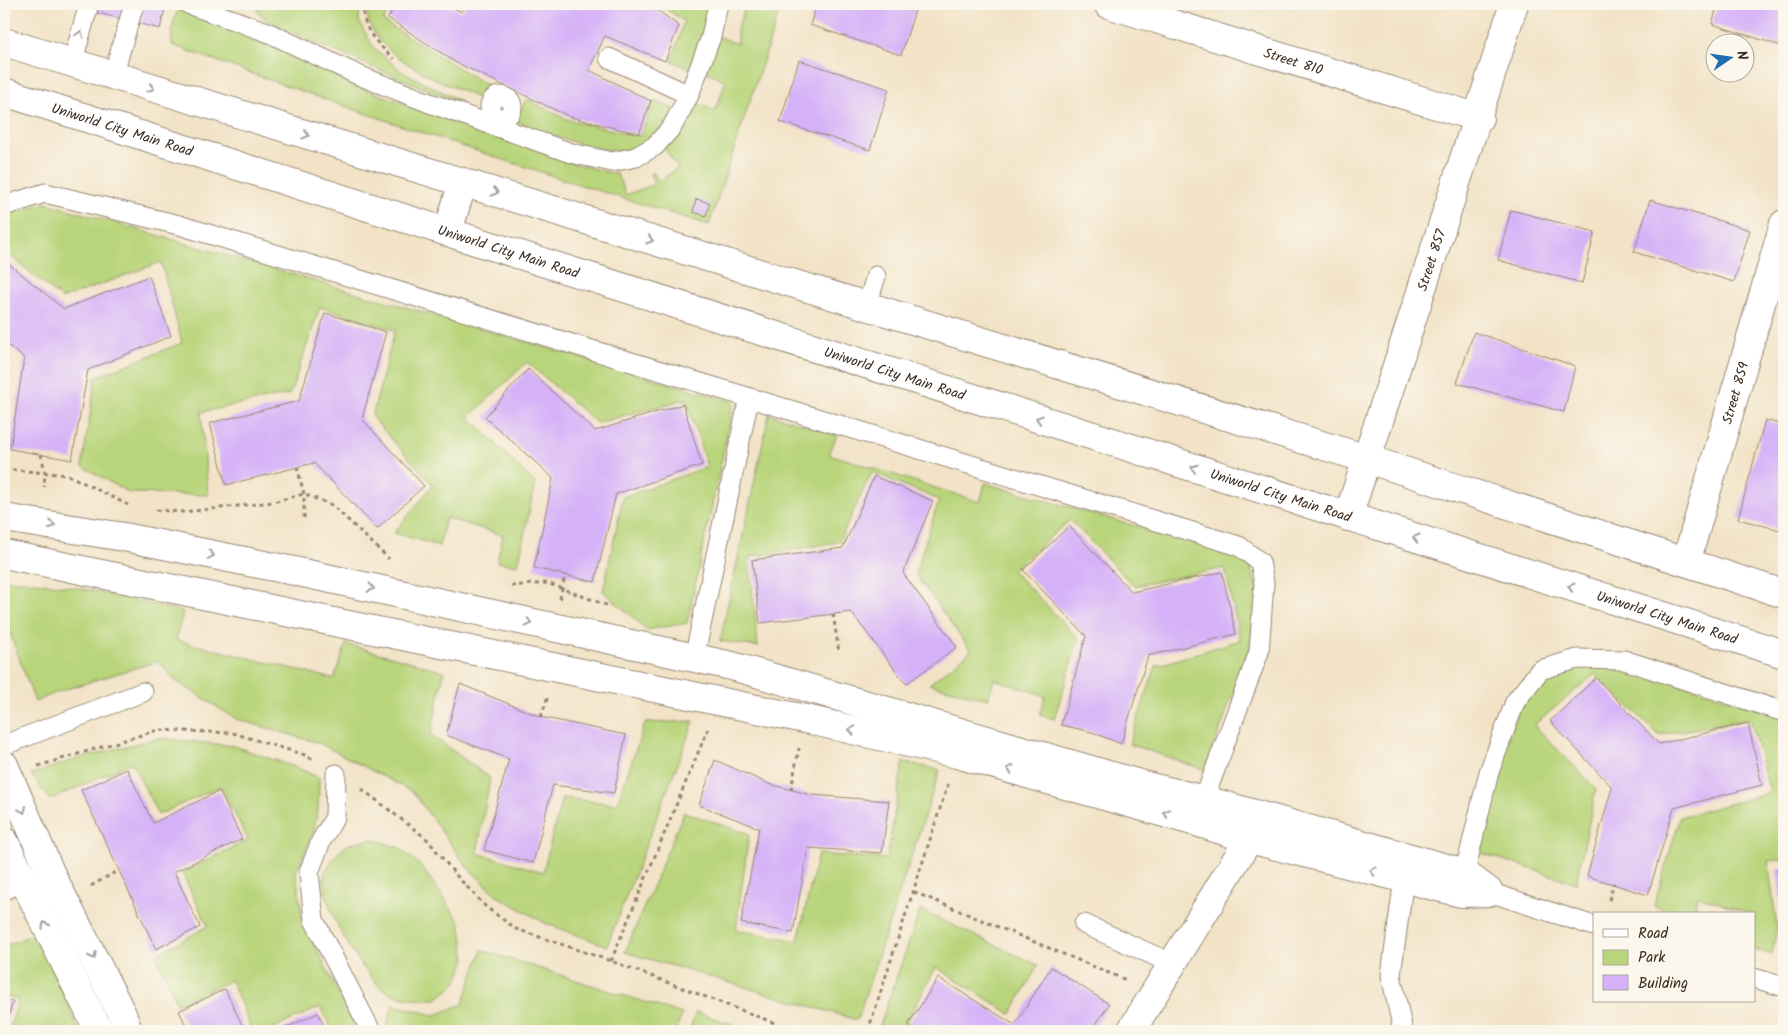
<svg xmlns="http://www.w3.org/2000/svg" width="1788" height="1035" font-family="Kalam,sans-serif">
<rect width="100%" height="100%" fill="#fbf7ec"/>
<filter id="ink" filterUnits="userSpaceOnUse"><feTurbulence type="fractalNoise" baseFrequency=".02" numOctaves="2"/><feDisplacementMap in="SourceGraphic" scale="10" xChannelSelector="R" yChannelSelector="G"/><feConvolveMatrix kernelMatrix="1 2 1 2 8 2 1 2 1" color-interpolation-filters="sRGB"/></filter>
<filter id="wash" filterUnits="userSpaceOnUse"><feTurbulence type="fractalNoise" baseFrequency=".0096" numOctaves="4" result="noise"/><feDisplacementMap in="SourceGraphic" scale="20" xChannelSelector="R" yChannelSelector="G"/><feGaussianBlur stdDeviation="1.12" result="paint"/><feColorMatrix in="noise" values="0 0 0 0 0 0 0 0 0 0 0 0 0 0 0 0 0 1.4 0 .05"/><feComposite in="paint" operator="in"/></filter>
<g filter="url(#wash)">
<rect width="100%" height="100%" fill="#f2e3c7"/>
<g fill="#b9d57b" stroke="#7a804c">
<polygon points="256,4 360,4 359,21 373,47 401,71 460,101 460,103 312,42 265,19 258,12"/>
<path d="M 368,4 L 391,4 L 383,21 L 488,86 L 482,100 C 447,83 380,61 368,19 C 367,15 368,8 368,4 Z"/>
<polygon points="659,4 712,4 691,69 672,61 684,21"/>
<path d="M 731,4 L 782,4 L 709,225 C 528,170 349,109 172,45 C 171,34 172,16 181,8 L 209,15 L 314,63 L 356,86 L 572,163 L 611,173 L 616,172 L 626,195 L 654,184 L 650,174 L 653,172 L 659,181 L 678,168 L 664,148 L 692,101 L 715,111 L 726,81 L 705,71 L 718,36 L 737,44 L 737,30 L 744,9 Z"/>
<path d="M 526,99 L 569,120 L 640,136 L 653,101 L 675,109 L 667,123 L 636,152 C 593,151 555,137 515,121 Z"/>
<polygon points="46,203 734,402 687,623 647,630 603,591 623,497 707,467 686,399 597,423 527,362 469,417 535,483 518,565 497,562 503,535 446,518 439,546 394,533 433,485 372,417 395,330 320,307 290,394 201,412 208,495 129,493 82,466 96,377 182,343 161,262 62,299 4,250 4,215"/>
<polygon points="769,414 837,435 829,454 980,502 985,483 1237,555 1250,568 1257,588 1254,621 1248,653 1205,770 1129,744 1156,666 1240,640 1225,568 1134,586 1070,520 1012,570 1079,639 1054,719 1040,715 1045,696 994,679 988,699 929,684 971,651 915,574 939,500 872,472 839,542 749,557 758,647 720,641"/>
<path d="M 4,580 C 65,582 123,597 183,612 L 176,640 L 334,679 L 346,644 L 444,671 L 431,735 L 490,778 L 477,853 L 543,872 L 562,798 L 617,804 L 645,723 L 694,721 L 607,946 L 545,923 L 498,896 L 468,868 L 413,792 L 319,743 L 236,719 L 176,681 L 158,661 L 60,691 L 35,702 L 4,617 Z"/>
<path d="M 1578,665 L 1622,665 L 1784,717 L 1784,859 L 1768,861 L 1777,928 L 1772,955 L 1754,949 L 1754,914 L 1698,896 L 1692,914 L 1672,914 L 1654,906 L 1680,817 L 1770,793 L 1750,719 L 1659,735 L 1595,674 L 1534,725 L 1596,789 L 1576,883 L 1478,852 C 1488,813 1510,700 1541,677 C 1550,670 1567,668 1578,665 Z"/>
<polygon points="158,738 234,746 298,768 319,778 318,811 313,833 296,872 303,921 357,1031 333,1031 321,1007 267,1031 252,1031 231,980 177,1004 156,955 208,926 182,873 248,840 221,786 158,815 132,762 50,800 31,774 81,758"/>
<polygon points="903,762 940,770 857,1020 625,952 684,812 749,834 736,930 798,941 818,854 887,859"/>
<path d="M 373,839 L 400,848 L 421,866 L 460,922 L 466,959 L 456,983 L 437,999 C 420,999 397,1000 382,988 C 360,970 323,909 324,879 C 324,867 339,849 350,844 C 356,841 366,841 373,839 Z"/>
<polygon points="920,910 1038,965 1011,1014 936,967 903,1029 905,1031 878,1031"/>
<polygon points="37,933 79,1031 9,1031 18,1000 4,995 4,946"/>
<polygon points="482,950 682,1014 676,1031 385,1031 393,1005 435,1015 463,1004"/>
<polygon points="696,1012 752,1031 689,1031"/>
</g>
<g id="blocks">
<g fill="#d5b1f8">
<polygon points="64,4 161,4 166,5 160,29"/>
<polygon points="396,4 445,4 462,12 467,4 649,4 679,26 665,61 605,36 589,70 651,101 639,134 570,117 455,62 388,18"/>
<polygon points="817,4 917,4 901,55 810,25"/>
<polygon points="1718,4 1784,4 1784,47 1712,24"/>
<polygon points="799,60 889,89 870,150 780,122"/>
<polygon points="696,199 710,203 706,216 693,212"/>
<polygon points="1650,200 1750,230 1734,282 1634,252"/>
<polygon points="1511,210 1595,232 1582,283 1498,260"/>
<polygon points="4,260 64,309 149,276 171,336 88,370 72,460 10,449 24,358 4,342"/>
<polygon points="325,313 386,332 362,419 424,486 377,529 314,463 226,485 210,423 299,401"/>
<polygon points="1474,332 1575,366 1564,412 1457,383"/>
<polygon points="528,369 595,431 683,404 702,465 616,494 595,582 534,568 553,478 485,417"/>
<polygon points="1765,420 1784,425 1784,531 1738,519"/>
<polygon points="874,476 933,501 903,573 957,647 906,684 851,612 760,623 752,560 843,548"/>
<polygon points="1069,526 1132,592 1222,572 1236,634 1148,656 1121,744 1092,732 1061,725 1086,636 1023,570"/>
<polygon points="1596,678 1659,744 1748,723 1762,785 1674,808 1648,895 1587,876 1612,787 1550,721"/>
<polygon points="460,684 541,717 626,735 614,793 553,785 533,863 484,850 509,759 446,735"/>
<polygon points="715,760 769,784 812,795 889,801 882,853 808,848 793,933 741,923 759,828 699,805"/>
<polygon points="127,769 153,823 219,791 242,839 174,872 200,927 156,949 81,790"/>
<polygon points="1784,868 1784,918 1783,918 1777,869"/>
<polygon points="1051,967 1109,1004 1092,1031 918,1031 908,1025 938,978 1015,1025"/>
<polygon points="225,989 245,1031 189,1031 179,1011"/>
<polygon points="4,999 13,1002 4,1029"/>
<polygon points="318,1013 327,1031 279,1031"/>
</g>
</g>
</g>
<g filter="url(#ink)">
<use href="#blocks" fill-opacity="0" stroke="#968672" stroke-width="1"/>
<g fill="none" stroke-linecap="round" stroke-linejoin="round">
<defs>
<g id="lane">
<polyline points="188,4 267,32 358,75 427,102 571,153 612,162 636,157 655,146 672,127 689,95 711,37 718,4"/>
<polyline points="609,58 689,95"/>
<polyline points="72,64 89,4"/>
<polyline points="113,76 134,4"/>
<circle cx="501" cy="107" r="11"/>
<polyline points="4,206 45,193 179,225 1239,546 1260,562 1264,583 1259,652 1200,810"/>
<polyline points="867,306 876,276"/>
<polyline points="694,659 749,398"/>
<polyline points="4,745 143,692"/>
<polyline points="336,774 335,817 321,841 309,872 314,920 371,1031"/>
<polyline points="1462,884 1489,772 1515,702 1540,670 1577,659 1624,660 1784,712"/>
<polyline points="4,890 25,881"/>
<polyline points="1489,892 1594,926"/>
<polyline points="1084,924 1173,964"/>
<polyline points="1754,978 1784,987"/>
<polyline points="1403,1031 1391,975 1404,878"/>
</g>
<g id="street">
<path id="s1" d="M 1108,4 L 1479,118"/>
<polyline points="4,42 1367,459 1784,594"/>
<path id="s2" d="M 4,92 L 1784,654"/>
<polyline points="448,231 463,182"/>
<path id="s3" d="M 1348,517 L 1514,4"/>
<polyline points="4,518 124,537 294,571 732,666 1143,785 1205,800 1464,873 1489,892"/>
<polyline points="4,554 805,719 957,754 1196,822 1249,839 1461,893 1489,892"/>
<path id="s4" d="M 1686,562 L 1784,224"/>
<polyline points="4,765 50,872 122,1014 128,1031"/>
<polyline points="4,841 99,1031"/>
<polyline points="1131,1031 1249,839"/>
</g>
</defs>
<use href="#lane" stroke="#968672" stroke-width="21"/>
<use href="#street" stroke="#968672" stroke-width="30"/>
<g stroke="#968672" stroke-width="3" stroke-dasharray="4 4" stroke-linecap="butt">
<path d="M 363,4 C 362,30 376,42 394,59"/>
<polyline points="505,97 510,89"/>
<polyline points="41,454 45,472 44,487"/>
<polyline points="297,467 304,494 304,521"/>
<polyline points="4,469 68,475 128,505"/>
<polyline points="156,510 184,512 273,502 304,494 332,505 389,559"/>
<polyline points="511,586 547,583 609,606"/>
<polyline points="560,599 565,575"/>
<polyline points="833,614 839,652"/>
<polyline points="541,717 548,696"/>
<polyline points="38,766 158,730 233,733 305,755 314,760"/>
<polyline points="362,789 427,839 455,874 486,907 516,929 611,961 796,1031"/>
<polyline points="791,790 799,748"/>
<polyline points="91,886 119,870"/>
<polyline points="914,892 1126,980"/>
<polyline points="1609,900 1614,883"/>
<polyline points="611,961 708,729"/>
<polyline points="868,1031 948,784"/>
</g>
<use href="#lane" stroke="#fff" stroke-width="19"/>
<use href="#street" stroke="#fff" stroke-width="28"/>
</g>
<defs><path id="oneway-chevron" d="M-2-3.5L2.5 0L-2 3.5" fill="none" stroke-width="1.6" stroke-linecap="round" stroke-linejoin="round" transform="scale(1.25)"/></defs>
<g stroke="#a79f9a">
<use href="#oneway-chevron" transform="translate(80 34) rotate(-74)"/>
<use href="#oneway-chevron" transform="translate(151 88) rotate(17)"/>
<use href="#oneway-chevron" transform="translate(306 135) rotate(17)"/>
<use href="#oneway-chevron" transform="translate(495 192) rotate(17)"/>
<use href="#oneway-chevron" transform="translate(650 240) rotate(17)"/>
<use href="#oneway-chevron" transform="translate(1039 419) rotate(-162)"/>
<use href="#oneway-chevron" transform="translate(1194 468) rotate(-162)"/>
<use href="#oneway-chevron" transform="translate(52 525) rotate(9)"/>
<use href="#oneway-chevron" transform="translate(1416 538) rotate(-163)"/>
<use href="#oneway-chevron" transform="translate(211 555) rotate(11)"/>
<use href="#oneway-chevron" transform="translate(1571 587) rotate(-163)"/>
<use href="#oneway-chevron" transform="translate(371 588) rotate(12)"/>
<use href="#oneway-chevron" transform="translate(529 623) rotate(13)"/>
<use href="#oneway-chevron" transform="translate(852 730) rotate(-167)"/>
<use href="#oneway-chevron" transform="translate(1010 769) rotate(-164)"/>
<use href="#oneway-chevron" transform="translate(23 810) rotate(67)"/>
<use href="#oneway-chevron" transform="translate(1166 813) rotate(-164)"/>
<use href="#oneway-chevron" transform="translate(1373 871) rotate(-166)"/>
<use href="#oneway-chevron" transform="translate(45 925) rotate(-117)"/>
<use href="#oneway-chevron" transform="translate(93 956) rotate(63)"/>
</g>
</g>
<g text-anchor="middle" stroke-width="4" stroke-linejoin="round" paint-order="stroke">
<g font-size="14" fill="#3b2a1e" stroke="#fbf7ec">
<text dy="5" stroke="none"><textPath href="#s1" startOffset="194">Street 810</textPath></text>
<text dy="5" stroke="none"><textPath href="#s2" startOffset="124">Uniworld City Main Road</textPath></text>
<text dy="5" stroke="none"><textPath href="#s2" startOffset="529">Uniworld City Main Road</textPath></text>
<text dy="5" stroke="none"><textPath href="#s3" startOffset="270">Street 857</textPath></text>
<text dy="5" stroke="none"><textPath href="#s2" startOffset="934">Uniworld City Main Road</textPath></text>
<text dy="5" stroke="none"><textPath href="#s4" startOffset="176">Street 859</textPath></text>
<text dy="5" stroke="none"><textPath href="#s2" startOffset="1339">Uniworld City Main Road</textPath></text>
<text dy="5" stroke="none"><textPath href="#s2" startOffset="1744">Uniworld City Main Road</textPath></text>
</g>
</g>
<rect width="1788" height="1035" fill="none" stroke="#fbf7ec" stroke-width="20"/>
<rect x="1593" y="912" width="162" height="90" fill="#fbf7ec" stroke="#aea59a"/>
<rect x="1603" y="929" width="25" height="8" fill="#ffffff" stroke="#aea59a"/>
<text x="1638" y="938" font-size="15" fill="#3b2a1e">Road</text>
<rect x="1603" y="950" width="25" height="15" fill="#b9d57b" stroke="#aea59a"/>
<text x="1638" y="962" font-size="15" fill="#3b2a1e">Park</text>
<rect x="1603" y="975" width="25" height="15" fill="#d5b1f8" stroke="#aea59a"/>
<text x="1638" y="988" font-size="15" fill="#3b2a1e">Building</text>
<g transform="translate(1730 58) rotate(77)"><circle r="24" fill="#fbf7ec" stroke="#aea59a"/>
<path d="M0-4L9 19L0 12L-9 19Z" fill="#1f6fb2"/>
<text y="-8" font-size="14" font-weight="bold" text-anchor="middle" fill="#3b2a1e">N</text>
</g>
</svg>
